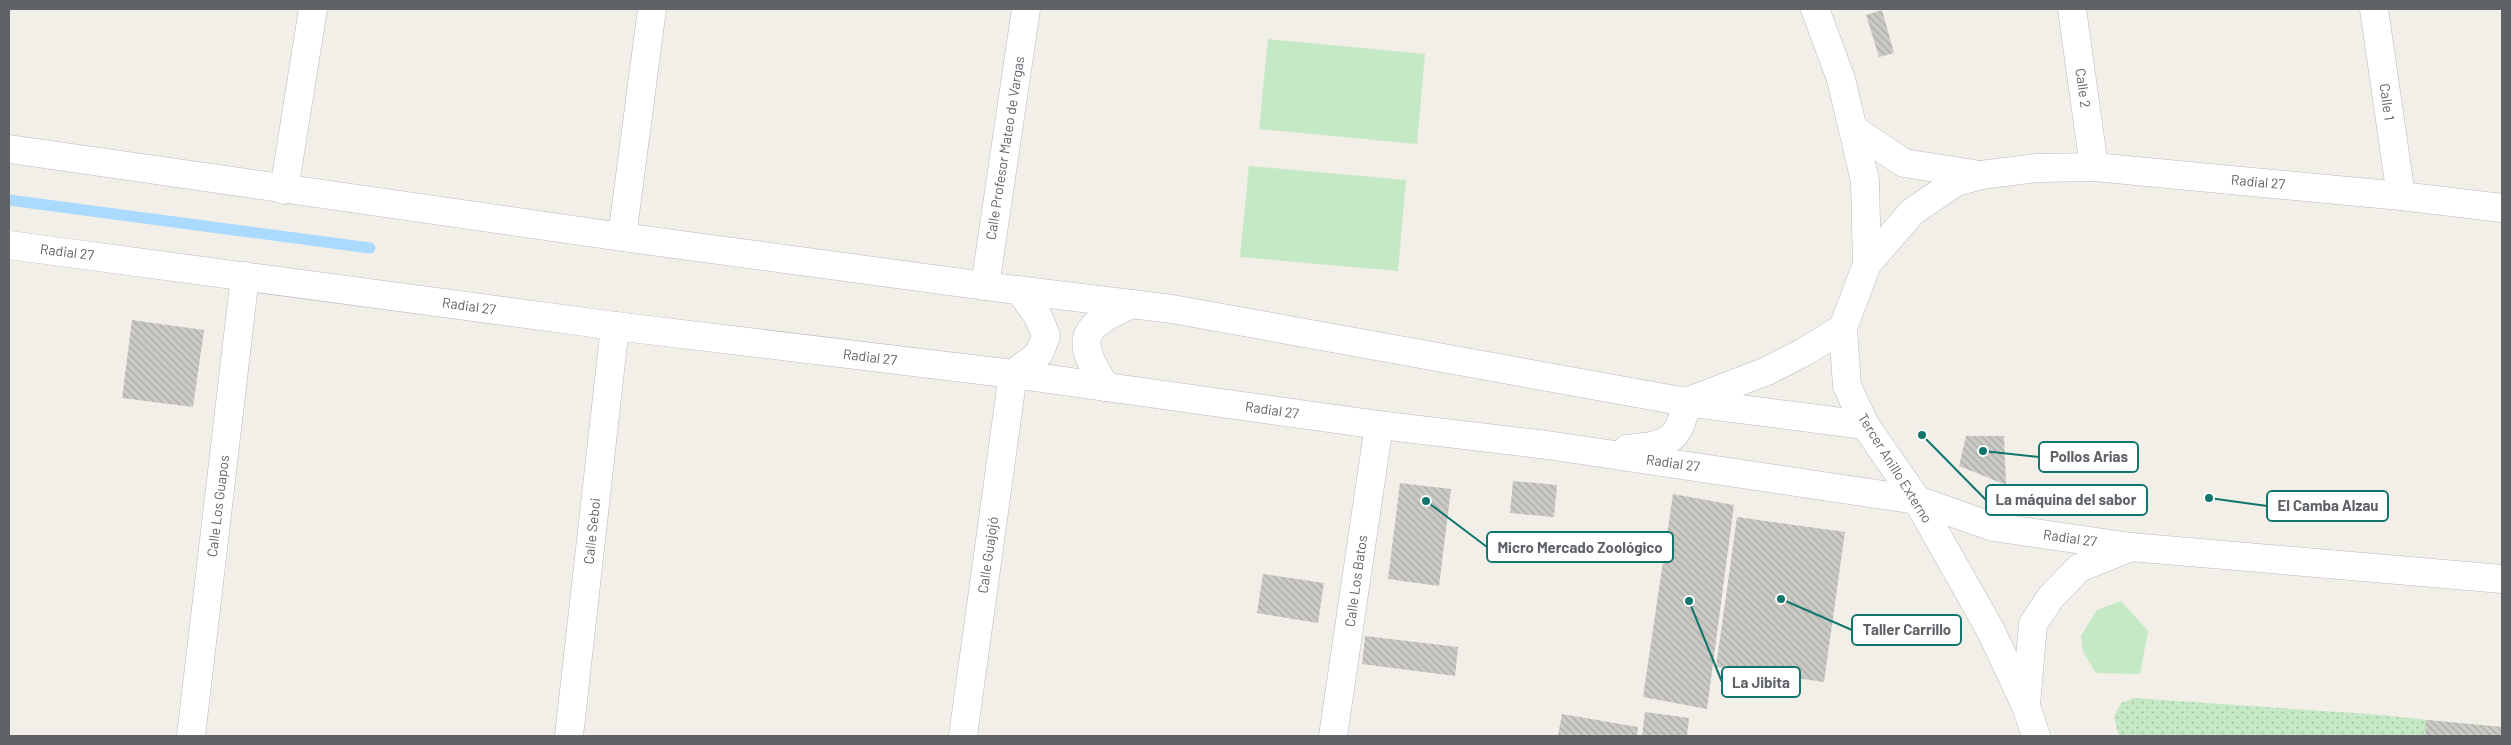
<svg xmlns="http://www.w3.org/2000/svg" width="2511" height="745" font-family="Barlow,sans-serif">
<defs>
<pattern id="park-dots" width="8" height="8" patternUnits="userSpaceOnUse" patternTransform="scale(1.25)"><rect width="8" height="8" fill="#c5e8c5"/><path d="M2 2h.1M6 6h.1" fill="none" stroke="#a3c0a4" stroke-width="1.8" stroke-linecap="round"/></pattern>
<pattern id="building-back-hatch" width="6" height="6" patternUnits="userSpaceOnUse" patternTransform="scale(1.25)"><rect width="6" height="6" fill="#cccac5"/><path d="M-1 5l2 2M0 0l6 6M5-1l2 2" fill="none" stroke="#a9a8a4"/></pattern>
</defs>
<rect width="100%" height="100%" fill="#f1efe8"/>
<g fill="#c5e8c5">
<polygon points="1268,39 1425,54 1417,144 1259,129"/>
<polygon points="1249,166 1406,180 1398,271 1240,257"/>
<polygon points="2121,601 2148,631 2140,674 2096,673 2083,652 2081,636 2097,610"/>
</g>
<polygon fill="url(#park-dots)" points="2134,698 2368,714 2502,727 2502,736 2119,736 2114,717 2121,703"/>
<g fill="none" stroke-linecap="round" stroke-linejoin="round">
<polyline stroke="#aadaff" stroke-width="11" points="9,200 370,248"/>
</g>
<g fill="url(#building-back-hatch)">
<polygon points="1882,10 1894,53 1879,57 1866,15"/>
<polygon points="132,320 204,330 193,407 122,398"/>
<polygon points="1966,436 2004,436 2006,485 1959,466"/>
<polygon points="1513,481 1557,485 1554,517 1510,513"/>
<polygon points="1400,483 1451,489 1439,586 1388,579"/>
<polygon points="1673,494 1734,505 1707,709 1643,697"/>
<polygon points="1737,517 1845,532 1824,682 1716,667"/>
<polygon points="1263,574 1324,583 1318,623 1257,613"/>
<polygon points="1365,636 1458,647 1455,676 1362,664"/>
<polygon points="1645,712 1689,718 1687,736 1642,736"/>
<polygon points="1562,714 1638,727 1637,736 1558,736"/>
<polygon points="2426,720 2502,727 2502,736 2425,736"/>
</g>
<g fill="none" stroke-linecap="round" stroke-linejoin="round">
<defs>
<g id="street">
<polyline points="2072,9 2094,167"/>
<polyline points="2374,9 2401,196"/>
<polyline points="284,190 313,9"/>
<polyline points="622,237 652,9"/>
<polyline points="985,286 1026,9"/>
<polyline points="191,736 245,276"/>
<polyline points="569,736 615,326"/>
<polyline points="963,736 1013,374"/>
<polyline points="1333,736 1379,425"/>
</g>
<g id="secondary">
<polyline points="1815,9 1841,79 1865,181 1867,264 1843,328 1847,386 1865,425 1917,500 1991,631 2026,706 2036,736"/>
<polyline points="1853,129 1904,163 1980,175"/>
<polyline points="9,149 622,237 985,286 1172,309 1686,402 1865,425"/>
<polyline points="9,245 615,326 1013,374 1379,425 1547,445 1917,500 1993,527 2131,547 2502,579"/>
<polyline points="1867,264 1912,212 1956,182 1981,175 2037,168 2094,167 2401,196 2502,208"/>
<polyline points="1013,374 1039,354 1046,336 1038,316 1019,290"/>
<path d="M 1106,387 C 1074,339 1080,327 1132,304"/>
<path d="M 1627,449 C 1664,445 1680,444 1686,402 L 1767,371 L 1804,352 L 1843,328"/>
<polyline points="2026,704 2033,624 2051,597 2079,568 2131,547"/>
</g>
</defs>
<use href="#street" stroke="#b5b8bc" stroke-width="29"/>
<use href="#secondary" stroke="#b6babf" stroke-width="29"/>
<use href="#street" stroke="#fff" stroke-width="28"/>
<use href="#secondary" stroke="#fff" stroke-width="28"/>
</g>
<g text-anchor="middle" stroke-width="4" stroke-linejoin="round" paint-order="stroke">
<g font-size="14" fill="#5f6368" stroke="#fff">
<text transform="translate(2083 88) rotate(82)" y="5">Calle 2</text>
<text transform="translate(2387 102) rotate(82)" y="5">Calle 1</text>
<text transform="translate(1005 148) rotate(-81)" y="5">Calle Profesor Mateo de Vargas</text>
<text transform="translate(2258 182) rotate(5)" y="5">Radial 27</text>
<text transform="translate(67 252) rotate(7)" y="5">Radial 27</text>
<text transform="translate(469 306) rotate(8)" y="5">Radial 27</text>
<text transform="translate(870 357) rotate(7)" y="5">Radial 27</text>
<text transform="translate(1272 410) rotate(8)" y="5">Radial 27</text>
<text transform="translate(1673 463) rotate(8)" y="5">Radial 27</text>
<text transform="translate(1895 468) rotate(58)" y="5">Tercer Anillo Externo</text>
<text transform="translate(218 506) rotate(-83)" y="5">Calle Los Guapos</text>
<text transform="translate(592 531) rotate(-84)" y="5">Calle Seboi</text>
<text transform="translate(2070 538) rotate(8)" y="5">Radial 27</text>
<text transform="translate(988 555) rotate(-82)" y="5">Calle Guajojó</text>
<text transform="translate(1356 581) rotate(-82)" y="5">Calle Los Batos</text>
</g>
</g>
<path fill="none" stroke="#0f766e" stroke-width="2" d="M1983 451L2039 457M1922 435L1986 500M2209 498L2267 506M1426 501L1487 547M1781 599L1852 630M1689 601L1722 682"/>
<g fill="#0f766e" stroke="#fff" stroke-width="2">
<circle cx="1983" cy="451" r="5"/>
<circle cx="1922" cy="435" r="5"/>
<circle cx="2209" cy="498" r="5"/>
<circle cx="1426" cy="501" r="5"/>
<circle cx="1781" cy="599" r="5"/>
<circle cx="1689" cy="601" r="5"/>
</g>
<g fill="#fff" stroke="#0f766e" stroke-width="2">
<rect x="2039" y="442" width="99" height="30" rx="5"/>
<rect x="1986" y="485" width="161" height="30" rx="5"/>
<rect x="2267" y="491" width="121" height="30" rx="5"/>
<rect x="1487" y="532" width="186" height="30" rx="5"/>
<rect x="1852" y="615" width="109" height="30" rx="5"/>
<rect x="1722" y="667" width="78" height="30" rx="5"/>
</g>
<g font-size="15" text-anchor="middle" font-weight="bold" fill="#5f6368">
<text x="2089" y="462">Pollos Arias</text>
<text x="2066" y="505">La máquina del sabor</text>
<text x="2328" y="511">El Camba Alzau</text>
<text x="1580" y="553">Micro Mercado Zoológico</text>
<text x="1907" y="635">Taller Carrillo</text>
<text x="1761" y="688">La Jibita</text>
</g>
<rect width="2511" height="745" fill="none" stroke="#5f6368" stroke-width="20"/>
</svg>
